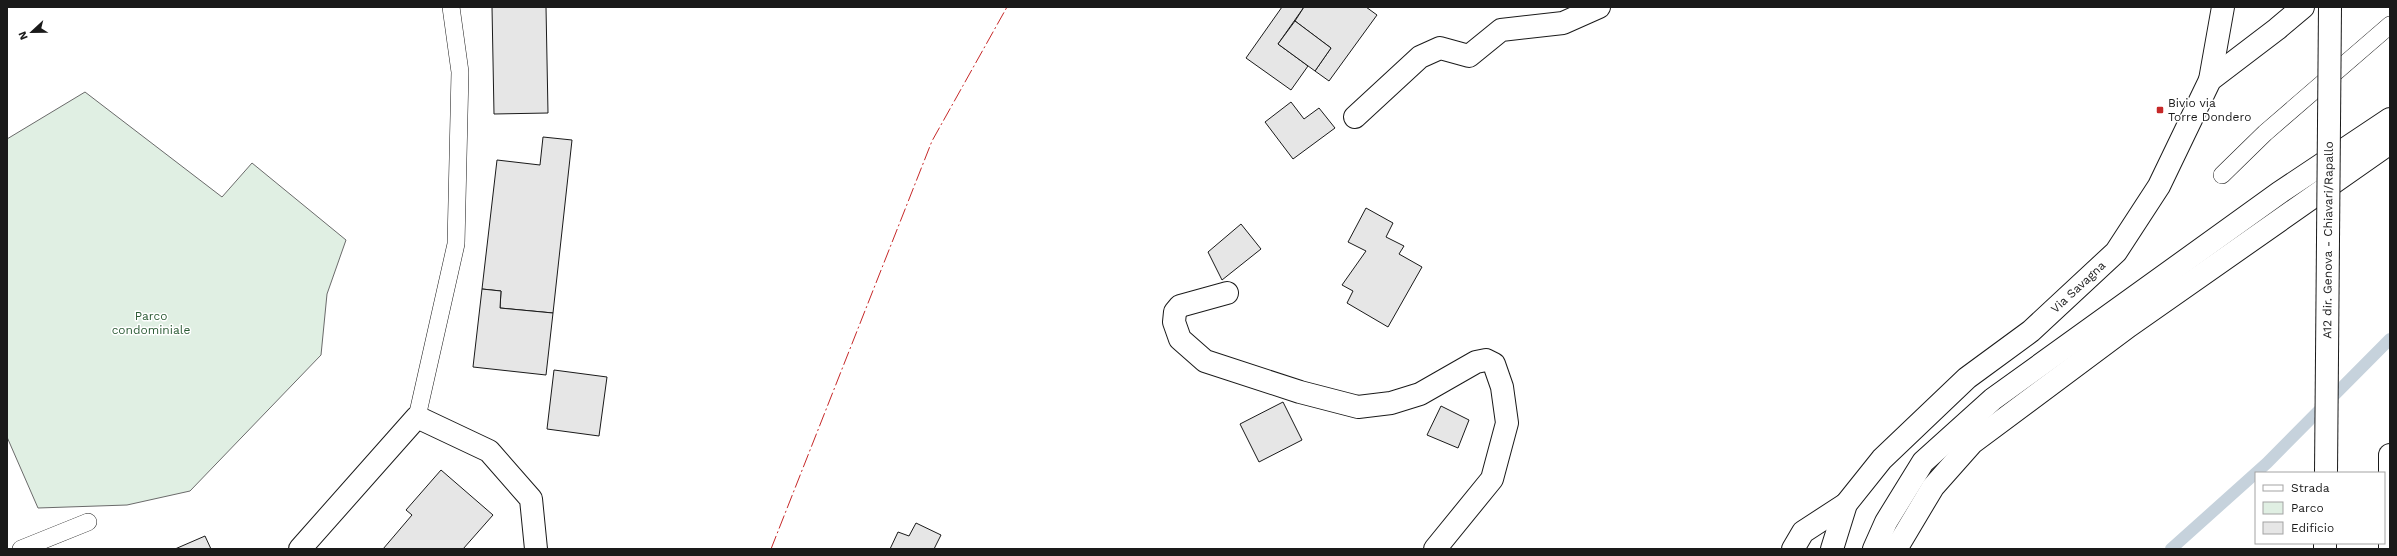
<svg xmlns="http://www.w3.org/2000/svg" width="2397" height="556" font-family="'Work Sans',sans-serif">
<rect width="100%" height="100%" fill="#fff"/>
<polygon fill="#e0efe3" stroke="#6a6a6a" points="85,92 222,197 252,163 346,240 327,294 321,355 190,491 127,505 38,508 7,437 7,139"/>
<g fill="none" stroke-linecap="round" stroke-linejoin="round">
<polyline stroke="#c6d2dc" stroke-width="12" points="2171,549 2267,463 2390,339"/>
</g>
<g fill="#e6e6e6" stroke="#1a1a1a">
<polygon points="492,7 546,7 548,113 494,114"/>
<polygon points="1282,7 1304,7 1278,44 1308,66 1291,90 1246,58"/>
<polygon points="1304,7 1366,7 1377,15 1329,81 1315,71 1331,48 1295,21"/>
<polygon points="1295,21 1331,48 1315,71 1278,44"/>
<polygon points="1291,102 1304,119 1319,108 1335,128 1293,159 1265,122"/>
<polygon points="543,137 572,140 553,313 500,308 501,291 482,289 497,160 540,165"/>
<polygon points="1366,208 1393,223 1386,237 1404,246 1399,254 1422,267 1388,327 1347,303 1353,291 1342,285 1366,251 1348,242"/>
<polygon points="1241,224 1261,249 1222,280 1208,252"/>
<polygon points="482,289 501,291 500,308 553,313 546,375 473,367"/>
<polygon points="554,370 607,377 599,436 547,429"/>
<polygon points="1283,402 1302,440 1259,462 1240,424"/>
<polygon points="1441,406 1469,420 1458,448 1427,435"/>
<polygon points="441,470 493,515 463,549 383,549 412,515 406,510"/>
<polygon points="916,523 941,535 934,549 890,549 898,532 909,536"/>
<polygon points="205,536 211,549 175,549"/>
</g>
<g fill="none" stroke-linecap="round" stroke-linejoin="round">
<defs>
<g id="service">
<polyline points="2222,175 2265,133 2390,25"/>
<polyline points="417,417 456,244 460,72 451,7"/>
<polyline points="21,549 88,522"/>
</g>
<g id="minor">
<polyline points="2210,80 2223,7"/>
<polyline points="1355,117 1420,57 1440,48 1469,56 1501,30 1563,23 1599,7"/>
<polyline points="1227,293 1180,306 1175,312 1174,322 1180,339 1205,361 1300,392 1358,407 1391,403 1420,394 1476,362 1486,360 1494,364 1502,387 1507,423 1492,479 1435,549"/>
<polyline points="300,549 417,417 489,451 531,499 536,549"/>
<polyline points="1793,549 1803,532 1846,504"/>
<path id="s1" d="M 1832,549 L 1846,504 L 1882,459 L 1967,378 L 2031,331 L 2116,252 L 2159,186 L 2210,80 L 2277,29 L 2303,7"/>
</g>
<g id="motorway">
<polyline points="1874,549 1886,522 1923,462 1993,399 2279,193 2390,119"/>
<polyline points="1896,549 1933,487 1972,443 2129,326 2390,143"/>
<polyline points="2325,549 2325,543"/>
<polyline points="2390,549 2390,455"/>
</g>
</defs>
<use href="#service" stroke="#1a1a1a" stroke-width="18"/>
<use href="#minor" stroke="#1a1a1a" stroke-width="24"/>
<use href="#motorway" stroke="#1a1a1a" stroke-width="24"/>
<use href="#service" stroke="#fff" stroke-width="17"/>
<use href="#minor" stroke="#fff" stroke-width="22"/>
<use href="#motorway" stroke="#fff" stroke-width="22"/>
<defs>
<g id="motorway-bridge">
<path id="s2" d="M 2326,473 L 2330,7"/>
</g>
</defs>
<use href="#motorway-bridge" stroke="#1a1a1a" stroke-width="24" stroke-linecap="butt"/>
<use href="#motorway-bridge" stroke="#fff" stroke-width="22"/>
<polyline stroke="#c62828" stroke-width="1" stroke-dasharray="14 3 2 3" stroke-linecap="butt" points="771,549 932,141 1007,7"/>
</g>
<rect fill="#c62828" stroke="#fff" stroke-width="1.5" x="2156" y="106" width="8" height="8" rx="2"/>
<g text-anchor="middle" stroke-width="3" stroke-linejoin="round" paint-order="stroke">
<g font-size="12" fill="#1a1a1a" stroke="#fff" text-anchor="start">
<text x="2168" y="107">Bivio via<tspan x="2168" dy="14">Torre Dondero</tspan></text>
</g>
<g font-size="12" fill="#1a1a1a" stroke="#fff">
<text dy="4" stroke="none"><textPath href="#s2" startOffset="233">A12 dir. Genova - Chiavari/Rapallo</textPath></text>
<text dy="4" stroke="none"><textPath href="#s1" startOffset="366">Via Savagna</textPath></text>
</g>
<g font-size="12" fill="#2b5a34" stroke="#fff">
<text x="151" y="320">Parco<tspan x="151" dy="14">condominiale</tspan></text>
</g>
</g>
<rect width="2397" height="556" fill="none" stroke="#1a1a1a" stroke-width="16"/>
<rect x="2255" y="472" width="130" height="72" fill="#ffffff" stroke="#a3a3a3"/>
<rect x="2263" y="485" width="20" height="6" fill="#ffffff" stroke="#a3a3a3"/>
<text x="2291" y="492" font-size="12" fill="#1a1a1a">Strada</text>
<rect x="2263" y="502" width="20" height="12" fill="#e0efe3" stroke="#a3a3a3"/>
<text x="2291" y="512" font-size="12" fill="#1a1a1a">Parco</text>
<rect x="2263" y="522" width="20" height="12" fill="#e6e6e6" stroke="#a3a3a3"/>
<text x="2291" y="532" font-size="12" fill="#1a1a1a">Edificio</text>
<g transform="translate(32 32) rotate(248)" stroke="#ffffff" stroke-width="3" paint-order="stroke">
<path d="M0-3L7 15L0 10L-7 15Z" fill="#1a1a1a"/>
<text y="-6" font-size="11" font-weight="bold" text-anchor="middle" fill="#1a1a1a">N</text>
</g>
</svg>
